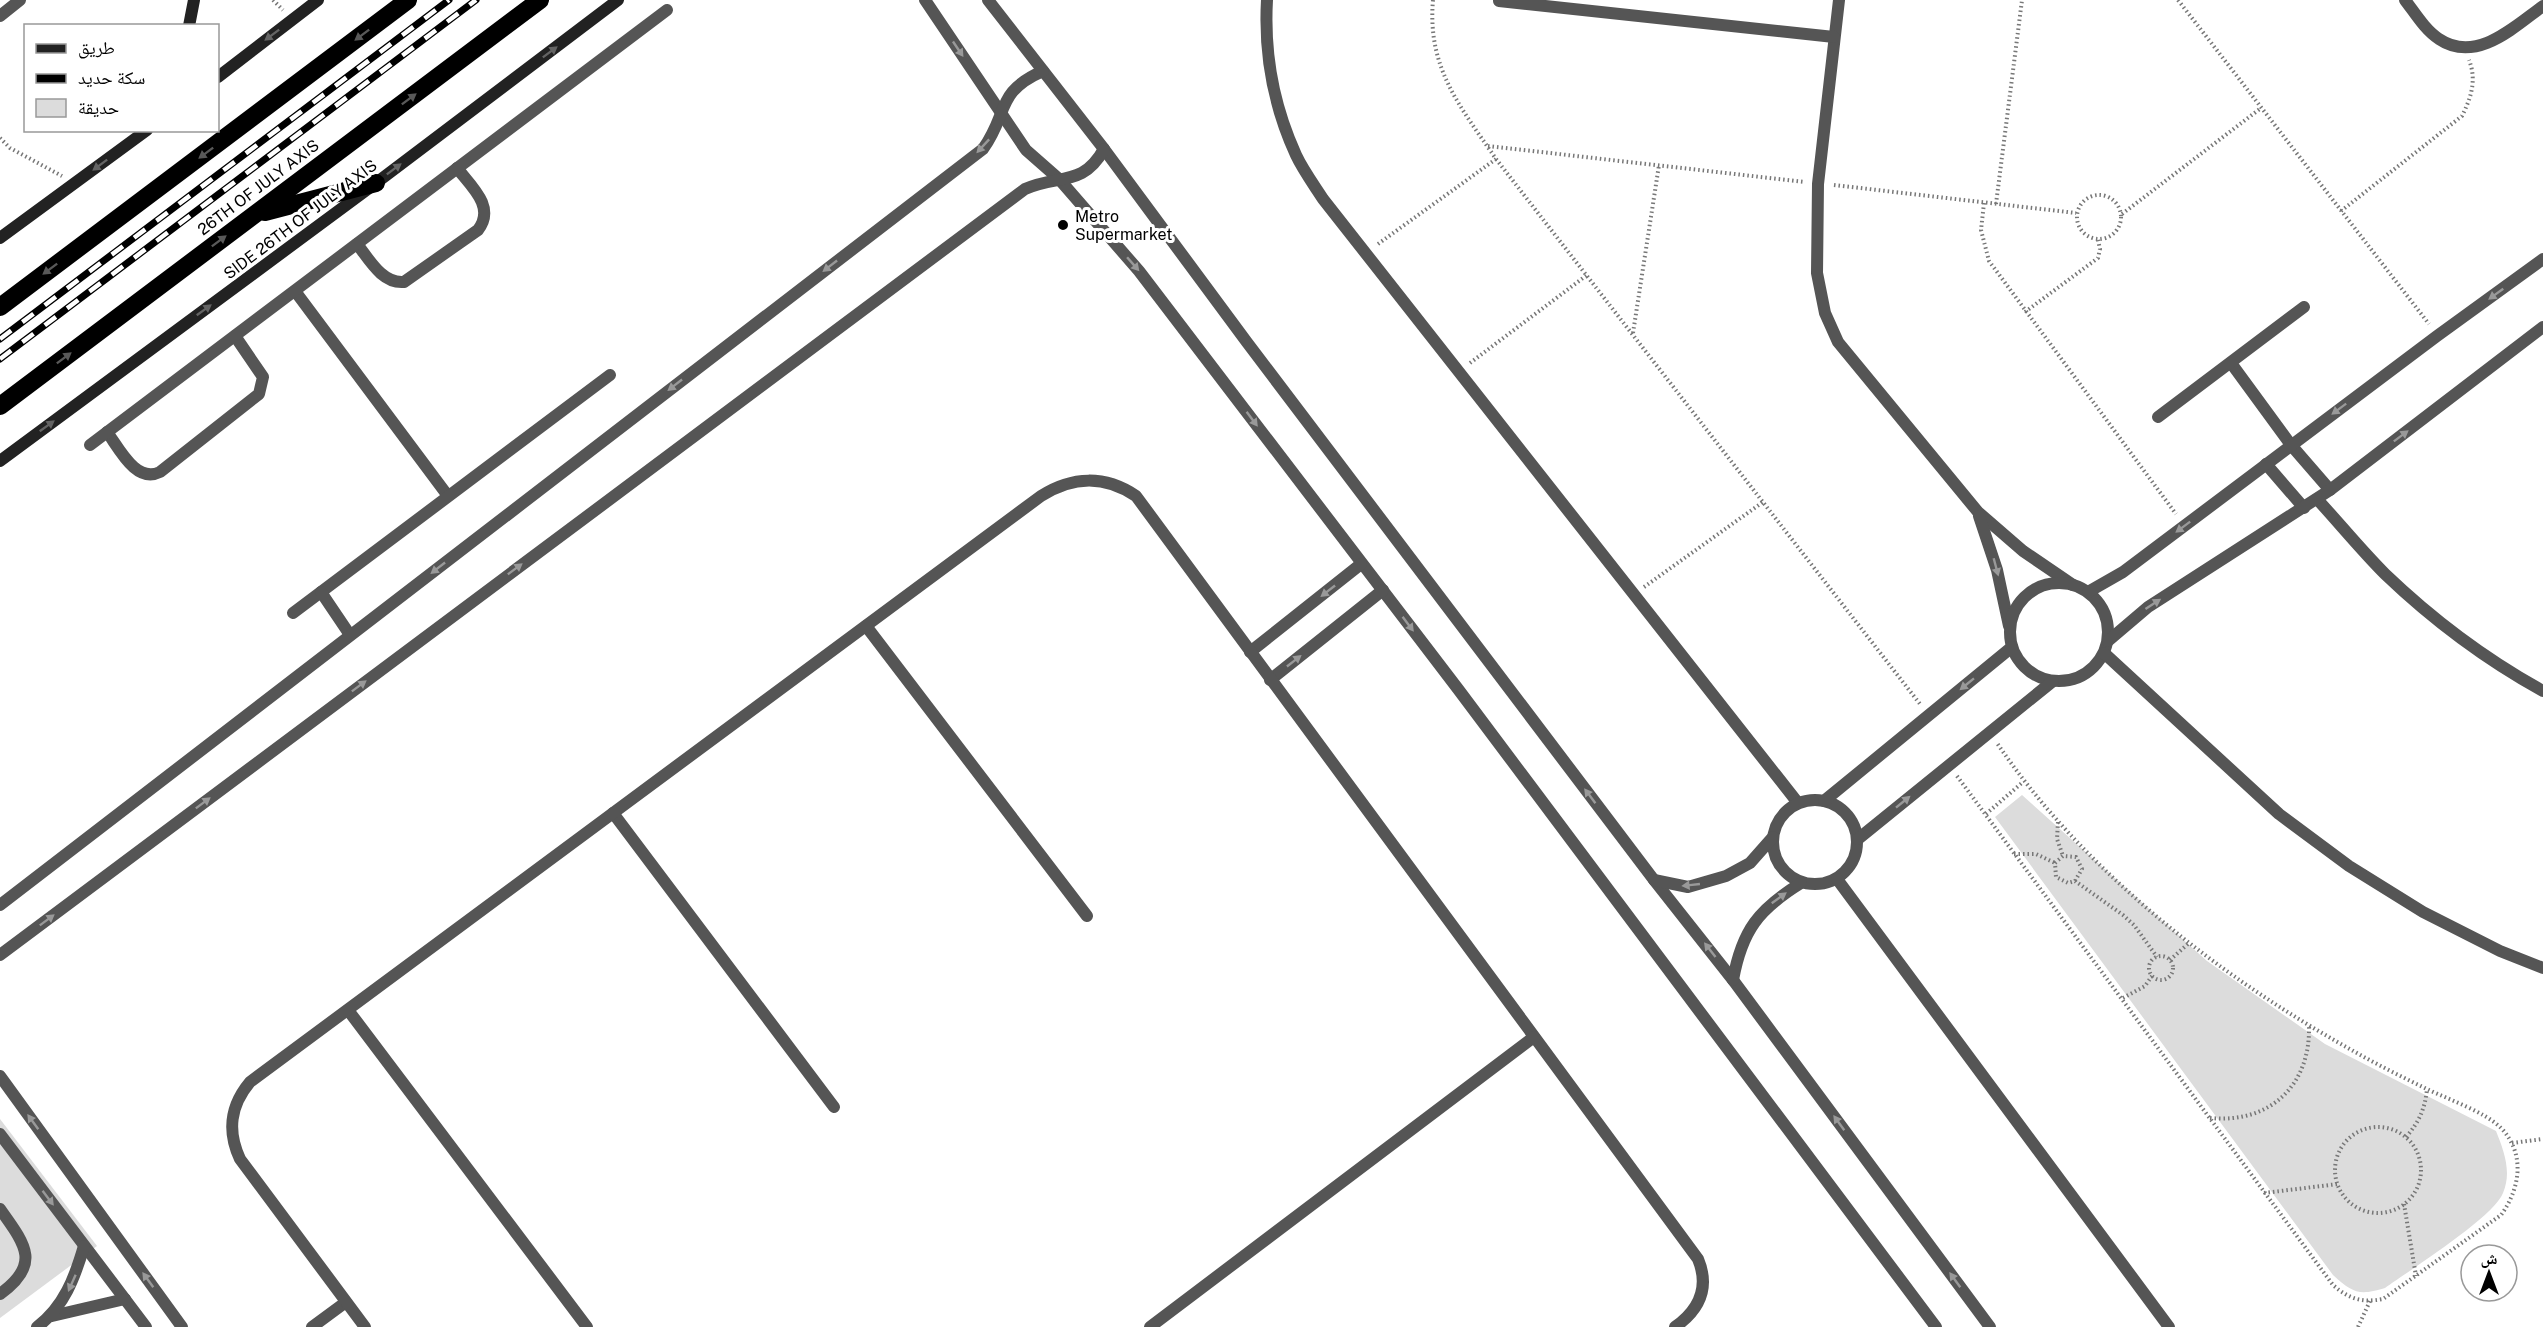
<svg xmlns="http://www.w3.org/2000/svg" width="2543" height="1327" font-family="'Public Sans','Noto Naskh Arabic',sans-serif">
<rect width="100%" height="100%" fill="#fff"/>
<g fill="#dcdcdc">
<path d="M 2022,795 L 2207,961 L 2325,1044 L 2496,1131 C 2504,1151 2512,1172 2503,1193 C 2494,1217 2410,1270 2385,1288 C 2359,1296 2353,1293 2333,1275 L 1995,817 Z"/>
<polygon points="0,1119 97,1246 0,1318"/>
</g>
<g fill="none" stroke-linecap="round" stroke-linejoin="round">
<g stroke="#777" stroke-width="4" stroke-dasharray="1.5 3" stroke-linecap="butt">
<polyline points="273,0 283,10"/>
<path d="M 1433,0 C 1427,68 1460,106 1496,159 L 1920,704"/>
<polyline points="2178,0 2429,324"/>
<polyline points="0,138 10,148 62,176"/>
<polyline points="1488,146 1805,182"/>
<polyline points="1834,185 2076,213"/>
<circle cx="2099" cy="217" r="22"/>
<polyline points="1984,203 1981,230 1989,261 2176,514"/>
<polyline points="1996,204 2022,0"/>
<path d="M 2341,211 L 2462,116 C 2471,98 2477,80 2469,60"/>
<polyline points="2122,214 2261,108"/>
<polyline points="1378,244 1496,159"/>
<polyline points="2025,312 2098,258 2100,249 2098,240"/>
<polyline points="1633,333 1659,165"/>
<polyline points="1470,363 1587,275"/>
<polyline points="1644,587 1763,502"/>
<path d="M 1957,776 L 2333,1285 C 2349,1299 2362,1303 2383,1299 L 2501,1215 C 2520,1189 2526,1154 2501,1128 C 2485,1112 2450,1100 2429,1090 C 2402,1077 2374,1063 2348,1048 C 2216,974 2082,869 1997,743"/>
<polyline points="1986,814 2023,782"/>
<polyline points="2058,822 2057,839 2063,856"/>
<polyline points="2014,854 2036,854 2055,863"/>
<polyline points="2075,881 2082,869 2076,857 2063,856 2055,863 2056,877 2068,883 2075,881 2123,915 2134,925 2157,957"/>
<circle cx="2161" cy="968" r="12"/>
<polyline points="2170,960 2190,942"/>
<polyline points="2123,998 2145,986 2152,976"/>
<path d="M 2210,1118 C 2270,1124 2311,1085 2309,1025"/>
<circle cx="2378" cy="1170" r="43"/>
<path d="M 2406,1137 C 2419,1122 2425,1109 2427,1089"/>
<polyline points="2512,1143 2543,1139"/>
<polyline points="2264,1193 2338,1184"/>
<polyline points="2404,1204 2416,1276"/>
<polyline points="2358,1327 2370,1301"/>
</g>
<g stroke="#555" stroke-width="12">
<polyline points="0,16 20,0"/>
<path d="M 357,244 C 369,259 382,284 404,282 L 478,230 C 496,207 471,186 457,168"/>
<polyline points="295,291 448,496"/>
<polyline points="2231,363 2291,445"/>
<polyline points="2158,417 2304,307"/>
<path d="M 107,432 C 119,448 136,484 160,472 L 259,394 L 263,377 L 235,336"/>
<polyline points="90,445 667,10"/>
<polyline points="293,613 610,375"/>
<path d="M 0,1209 C 25,1244 42,1264 0,1294"/>
</g>
<g stroke="#555" stroke-width="12">
<polyline points="925,0 1026,150 1059,179 1139,271 1458,689 1936,1327"/>
<polyline points="988,0 1104,149 1246,341 1654,880 1733,980 1990,1327"/>
<path d="M 1267,0 C 1264,53 1274,107 1296,155 C 1303,170 1314,185 1323,199 L 1798,803"/>
<polyline points="1839,0 1818,184 1817,273 1825,313 1838,342 1978,512 2023,551 2073,585"/>
<path d="M 2405,0 C 2415,13 2425,30 2439,39 C 2476,64 2514,27 2543,6"/>
<polyline points="1499,1 1834,37"/>
<polyline points="2291,445 2330,490"/>
<polyline points="2266,464 2304,508"/>
<path d="M 2317,499 C 2340,524 2361,550 2385,574 C 2432,619 2485,659 2543,691"/>
<polyline points="1979,516 1997,570 2009,626"/>
<circle cx="2059" cy="632" r="49"/>
<polyline points="321,592 350,635"/>
<polyline points="2088,592 2123,572 2437,336 2543,259"/>
<polyline points="866,626 1087,916"/>
<polyline points="2108,641 2148,607 2330,490 2543,327"/>
<polyline points="1250,652 1361,564"/>
<polyline points="2104,653 2279,814 2349,866 2423,912 2500,951 2543,968"/>
<polyline points="1270,680 1383,590"/>
<circle cx="1815" cy="842" r="42"/>
<polyline points="1824,801 2012,647"/>
<polyline points="613,813 834,1107"/>
<polyline points="1858,839 2053,681"/>
<polyline points="1837,879 2169,1327"/>
<polyline points="1654,880 1688,887 1726,876 1750,863 1773,837"/>
<path d="M 0,905 L 983,149 C 1009,113 995,92 1043,71"/>
<path d="M 0,955 L 1025,189 C 1059,174 1083,187 1104,149"/>
<path d="M 1733,980 C 1742,930 1759,909 1801,883"/>
<polyline points="348,1010 587,1327"/>
<polyline points="0,1076 182,1327"/>
<polyline points="0,1134 146,1327"/>
<polyline points="52,1316 125,1299"/>
<path d="M 37,1327 C 64,1307 75,1277 84,1246"/>
<polyline points="312,1327 346,1302"/>
<path d="M 365,1327 L 240,1159 C 227,1131 230,1106 250,1082 L 1041,496 C 1072,476 1105,475 1136,496 L 1698,1259 C 1710,1288 1699,1310 1675,1327"/>
<polyline points="1150,1327 1534,1037"/>
</g>
<g stroke="#222" stroke-width="12">
<polyline points="189,26 194,0"/>
<polyline points="218,77 318,0"/>
<polyline points="0,238 147,130"/>
<polyline points="0,461 376,183 618,0"/>
</g>
<g stroke="#000" stroke-width="18">
<polyline points="265,212 376,183"/>
<polyline points="0,307 408,0"/>
<polyline points="0,406 540,0"/>
</g>
<defs>
<g id="rail">
<polyline points="0,339 449,0"/>
<polyline points="0,359 476,0"/>
</g>
</defs>
<use href="#rail" stroke="#000" stroke-width="7"/>
<use href="#rail" stroke="#fff" stroke-width="4.5" stroke-dasharray="14" stroke-linecap="butt"/>
</g>
<defs><path id="oneway-solid" d="M-6-.8H1V-3.2L6.5 0L1 3.2V.8H-6Z" transform="scale(1.5)"/></defs>
<g fill="#646464">
<use href="#oneway-solid" transform="translate(272 35) rotate(143)"/>
<use href="#oneway-solid" transform="translate(550 52) rotate(-37)"/>
<use href="#oneway-solid" transform="translate(100 165) rotate(143)"/>
<use href="#oneway-solid" transform="translate(394 169) rotate(-37)"/>
<use href="#oneway-solid" transform="translate(204 310) rotate(-36)"/>
<use href="#oneway-solid" transform="translate(47 426) rotate(-36)"/>
</g>
<g fill="#595959">
<use href="#oneway-solid" transform="translate(362 35) rotate(143)"/>
<use href="#oneway-solid" transform="translate(409 99) rotate(-37)"/>
<use href="#oneway-solid" transform="translate(206 153) rotate(143)"/>
<use href="#oneway-solid" transform="translate(219 241) rotate(-37)"/>
<use href="#oneway-solid" transform="translate(50 269) rotate(143)"/>
<use href="#oneway-solid" transform="translate(64 358) rotate(-37)"/>
</g>
<g fill="#999">
<use href="#oneway-solid" transform="translate(958 49) rotate(56)"/>
<use href="#oneway-solid" transform="translate(983 146) rotate(133)"/>
<use href="#oneway-solid" transform="translate(1133 264) rotate(49)"/>
<use href="#oneway-solid" transform="translate(830 266) rotate(142)"/>
<use href="#oneway-solid" transform="translate(2496 294) rotate(144)"/>
<use href="#oneway-solid" transform="translate(675 385) rotate(142)"/>
<use href="#oneway-solid" transform="translate(2339 409) rotate(143)"/>
<use href="#oneway-solid" transform="translate(1252 419) rotate(53)"/>
<use href="#oneway-solid" transform="translate(2401 436) rotate(-37)"/>
<use href="#oneway-solid" transform="translate(2183 527) rotate(143)"/>
<use href="#oneway-solid" transform="translate(1996 567) rotate(75)"/>
<use href="#oneway-solid" transform="translate(438 568) rotate(142)"/>
<use href="#oneway-solid" transform="translate(515 569) rotate(-37)"/>
<use href="#oneway-solid" transform="translate(1328 591) rotate(142)"/>
<use href="#oneway-solid" transform="translate(2153 604) rotate(-33)"/>
<use href="#oneway-solid" transform="translate(1408 624) rotate(53)"/>
<use href="#oneway-solid" transform="translate(1294 661) rotate(-38)"/>
<use href="#oneway-solid" transform="translate(1967 684) rotate(141)"/>
<use href="#oneway-solid" transform="translate(359 686) rotate(-37)"/>
<use href="#oneway-solid" transform="translate(1590 796) rotate(-127)"/>
<use href="#oneway-solid" transform="translate(1903 802) rotate(-39)"/>
<use href="#oneway-solid" transform="translate(203 803) rotate(-37)"/>
<use href="#oneway-solid" transform="translate(1691 885) rotate(174)"/>
<use href="#oneway-solid" transform="translate(1779 898) rotate(-36)"/>
<use href="#oneway-solid" transform="translate(47 920) rotate(-37)"/>
<use href="#oneway-solid" transform="translate(1710 950) rotate(-128)"/>
<use href="#oneway-solid" transform="translate(33 1122) rotate(-126)"/>
<use href="#oneway-solid" transform="translate(1839 1123) rotate(-126)"/>
<use href="#oneway-solid" transform="translate(48 1198) rotate(53)"/>
<use href="#oneway-solid" transform="translate(148 1280) rotate(-126)"/>
<use href="#oneway-solid" transform="translate(1955 1280) rotate(-126)"/>
<use href="#oneway-solid" transform="translate(72 1283) rotate(114)"/>
</g>
<circle fill="#000" stroke="#fff" stroke-width="2" cx="1063" cy="225" r="6"/>
<g text-anchor="middle" stroke-width="6" stroke-linejoin="round" paint-order="stroke">
<g font-size="16" fill="#000" stroke="#fff">
<text transform="translate(258 187) rotate(-37)" y="6">26TH OF JULY AXIS</text>
<text transform="translate(300 219) rotate(-37)" y="6">SIDE 26TH OF JULY AXIS</text>
</g>
<g font-size="16" fill="#000" stroke="#fff" text-anchor="start">
<text x="1075" y="222">Metro<tspan x="1075" dy="18">Supermarket</tspan></text>
</g>
</g>
<rect x="24" y="24" width="195" height="108" fill="#ffffff" stroke="#999999" stroke-width="1.5"/>
<rect x="36" y="44" width="30" height="9" fill="#222222" stroke="#999999" stroke-width="1.5"/>
<text x="78" y="54" font-size="18" fill="#000000">طريق</text>
<rect x="36" y="74" width="30" height="9" fill="#000000" stroke="#999999" stroke-width="1.5"/>
<text x="78" y="84" font-size="18" fill="#000000">سكة حديد</text>
<rect x="36" y="99" width="30" height="18" fill="#dcdcdc" stroke="#999999" stroke-width="1.5"/>
<text x="78" y="114" font-size="18" fill="#000000">حديقة</text>
<g transform="translate(2489 1273)"><circle r="28" fill="#ffffff" stroke="#999999" stroke-width="1.5"/>
<path d="M0-4.5L10 22L0 15L-10 22Z" fill="#000000"/>
<text y="-9" font-size="16" font-weight="bold" text-anchor="middle" fill="#000000">ش</text>
</g>
</svg>
